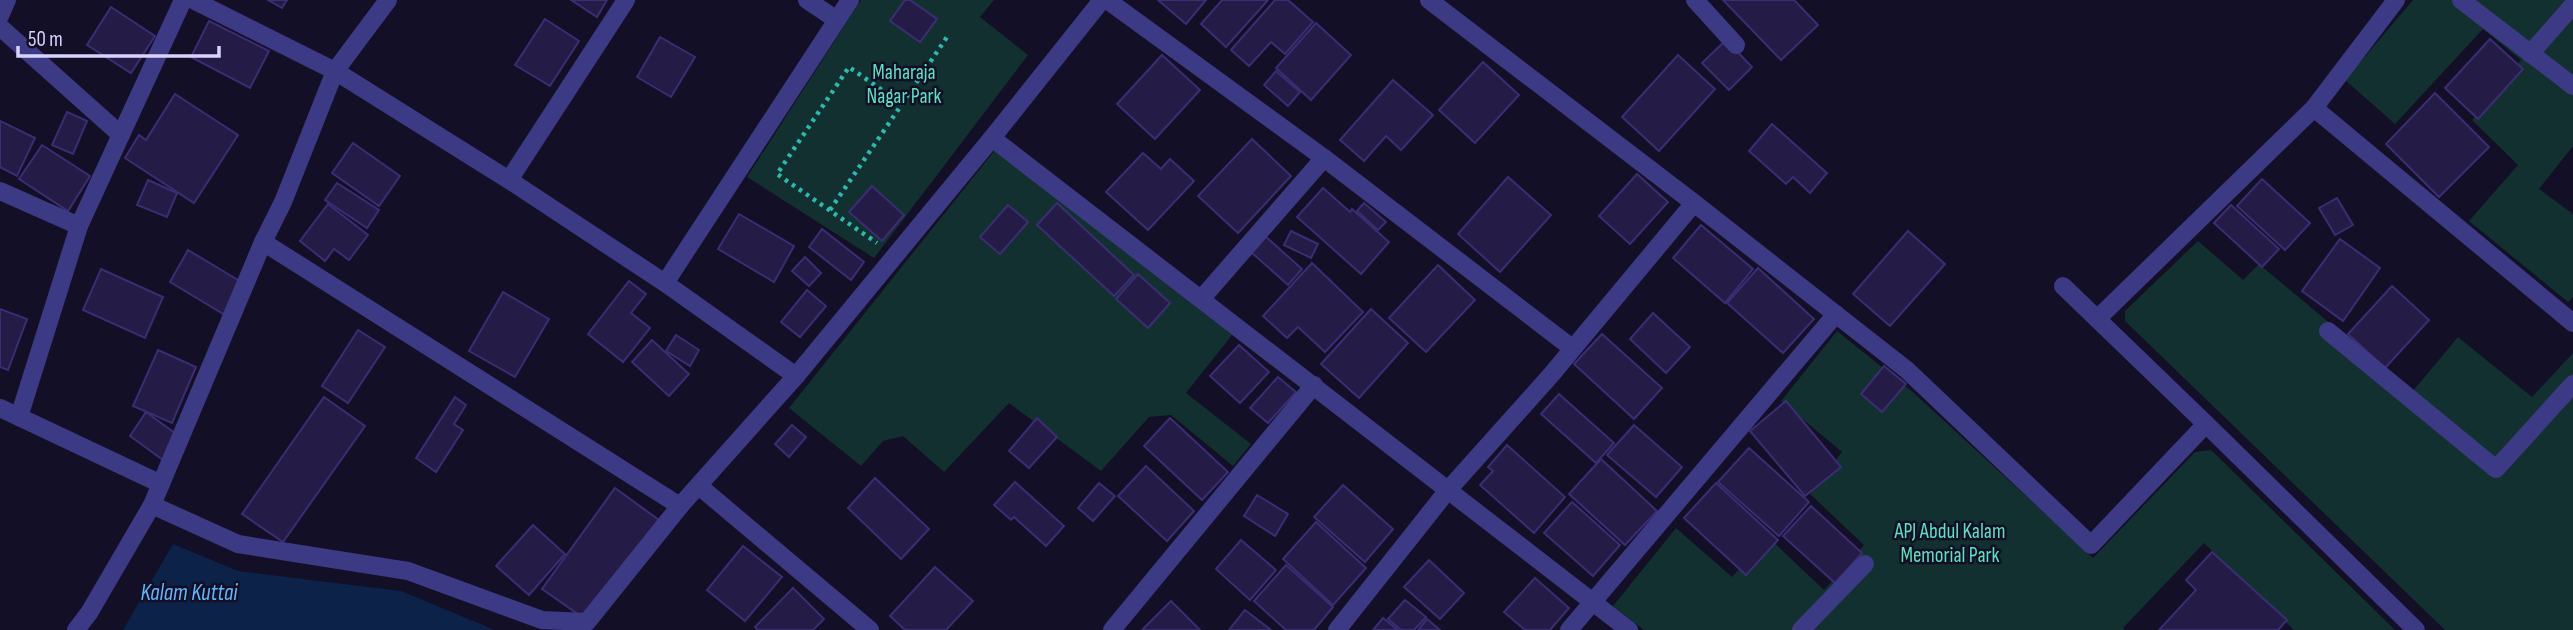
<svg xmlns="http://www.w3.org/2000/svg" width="2573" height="630" font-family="'Sofia Sans Condensed',sans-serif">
<rect width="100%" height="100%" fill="#130f26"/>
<g fill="#12302f">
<polygon points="861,0 994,0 980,17 1028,55 874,258 747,177"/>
<polygon points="2413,0 2573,0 2573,146 2539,189 2573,214 2573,297 2568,302 2469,221 2518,165 2472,120 2521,60 2483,29 2395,124 2345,80"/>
<polygon points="995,150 1232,335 1186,393 1251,444 1233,466 1171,415 1149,417 1101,471 1009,403 944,472 903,436 883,441 861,466 789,408"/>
<polygon points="2198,241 2243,280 2259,264 2412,392 2458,337 2532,397 2573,353 2573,630 2445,630 2125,321 2125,311"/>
<polygon points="1837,331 1914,393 2093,558 2195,452 2211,450 2395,630 2294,630 2204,543 2123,628 2125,630 1644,630 1613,606 1676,528 1732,577 1768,537 1824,590 1864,545 1810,494 1842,452 1781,401"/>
</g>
<polygon fill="#0c2248" points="173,544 238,571 401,591 495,630 123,630"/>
<g fill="#241b47" stroke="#3b2d73" stroke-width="2">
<polygon points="268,0 287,0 282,8"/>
<polygon points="571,0 607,0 597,17"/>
<polygon points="905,0 910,0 937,19 920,42 890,21"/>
<polygon points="1158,0 1206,0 1186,24"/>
<polygon points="1222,0 1268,0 1226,47 1201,24"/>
<polygon points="1275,0 1288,0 1313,22 1285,54 1271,42 1249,66 1231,50"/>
<polygon points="1723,0 1794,0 1818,25 1781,60"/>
<polygon points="111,7 155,36 131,73 87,45"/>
<polygon points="545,19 579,41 550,86 515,65"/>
<polygon points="209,21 269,51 250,88 191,57"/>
<polygon points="1316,23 1351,55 1311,100 1276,68"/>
<polygon points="660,37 695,57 671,97 637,77"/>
<polygon points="2490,39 2523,69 2478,119 2445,88"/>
<polygon points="1726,40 1752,67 1729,90 1702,63"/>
<polygon points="1162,55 1200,90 1155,139 1117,104"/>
<polygon points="1678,55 1715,89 1659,151 1622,117"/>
<polygon points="1483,62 1519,95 1475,143 1439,110"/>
<polygon points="1276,71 1300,92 1288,106 1264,85"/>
<polygon points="1393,80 1433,115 1401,150 1386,136 1364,161 1340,140"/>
<polygon points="2435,93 2489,147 2439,197 2386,144"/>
<polygon points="175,94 238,135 194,203 125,158 139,135 146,140"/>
<polygon points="67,112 87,121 73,154 52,145"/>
<polygon points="0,121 35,138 17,176 0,167"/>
<polygon points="1772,124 1827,173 1810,193 1793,177 1786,184 1749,151"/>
<polygon points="1252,139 1291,176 1238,233 1198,196"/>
<polygon points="353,143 400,176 379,206 332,173"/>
<polygon points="42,145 90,176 68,211 19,179"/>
<polygon points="1143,153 1161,169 1170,159 1194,181 1148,230 1106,192"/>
<polygon points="1637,174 1668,202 1630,244 1599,216"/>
<polygon points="1508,177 1551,215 1500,272 1458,234"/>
<polygon points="2262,179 2310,223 2285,250 2237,206"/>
<polygon points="148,180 177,193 167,217 137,205"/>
<polygon points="337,183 379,210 367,228 325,200"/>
<polygon points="872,186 904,215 882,241 849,212"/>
<polygon points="1323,188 1350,212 1352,209 1389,242 1361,274 1297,217"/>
<polygon points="2337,198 2353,225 2335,235 2319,208"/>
<polygon points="1057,203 1134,275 1114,296 1037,225"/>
<polygon points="1364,203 1386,222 1378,230 1357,211"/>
<polygon points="328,204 368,235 349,260 334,249 325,261 300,241"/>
<polygon points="1008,205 1028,222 1000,254 980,237"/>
<polygon points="2231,205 2279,249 2262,267 2214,223"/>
<polygon points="739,214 794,246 774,282 718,249"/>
<polygon points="1701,225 1753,269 1725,303 1673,258"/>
<polygon points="822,229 864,262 851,280 809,247"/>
<polygon points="1291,231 1318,244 1311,258 1284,245"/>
<polygon points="1908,231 1945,264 1890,326 1853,294"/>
<polygon points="1265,236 1302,269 1288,285 1251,252"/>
<polygon points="2340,239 2380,268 2343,321 2302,291"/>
<polygon points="188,250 243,283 225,315 170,282"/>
<polygon points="805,257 821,273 809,286 792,271"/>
<polygon points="1312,263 1363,312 1325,352 1298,327 1287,338 1263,316"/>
<polygon points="1438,265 1475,300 1426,352 1389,318"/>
<polygon points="1758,268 1814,319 1783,353 1727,303"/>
<polygon points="101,269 163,297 145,338 83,310"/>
<polygon points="1138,274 1170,303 1148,328 1116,299"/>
<polygon points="629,281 646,294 631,313 650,328 623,362 588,334"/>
<polygon points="2392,286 2429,320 2385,368 2348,334"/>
<polygon points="807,290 826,306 800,337 781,322"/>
<polygon points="503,292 549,319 515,377 469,351"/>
<polygon points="0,309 27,319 8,370 0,367"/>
<polygon points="1371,309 1408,343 1359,398 1321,364"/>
<polygon points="1653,313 1690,347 1666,373 1630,339"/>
<polygon points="358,330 385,347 348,403 322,386"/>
<polygon points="1602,334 1662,388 1634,419 1574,364"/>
<polygon points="676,335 699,350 690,366 666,351"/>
<polygon points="652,340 689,374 669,396 632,362"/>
<polygon points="1239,345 1269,372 1240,403 1210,376"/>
<polygon points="158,350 196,367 172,423 133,406"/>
<polygon points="1884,366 1906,384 1882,412 1861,394"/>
<polygon points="1278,377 1296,392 1268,423 1250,408"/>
<polygon points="1559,394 1614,443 1596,463 1541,414"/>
<polygon points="324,397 365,426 283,542 242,514"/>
<polygon points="455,397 466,405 454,424 463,430 436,472 416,458"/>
<polygon points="1786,401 1841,467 1805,496 1750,431"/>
<polygon points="146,412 179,436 163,460 130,436"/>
<polygon points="1037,418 1057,437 1029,468 1009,451"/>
<polygon points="1170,418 1228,472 1202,500 1144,446"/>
<polygon points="792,425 806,437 789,457 775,444"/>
<polygon points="1634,425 1682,467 1656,497 1607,455"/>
<polygon points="1507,445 1565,497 1534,533 1480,485 1493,471 1488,467"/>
<polygon points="1749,448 1809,502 1779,536 1718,482"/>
<polygon points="1601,459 1657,511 1625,545 1569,494"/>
<polygon points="1146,466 1194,511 1167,541 1118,496"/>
<polygon points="875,478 929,529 901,559 848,508"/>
<polygon points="1015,482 1064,526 1046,546 1014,517 1011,520 994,505"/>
<polygon points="1099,483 1115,496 1093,521 1078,508"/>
<polygon points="1716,483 1778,540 1746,575 1684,518"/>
<polygon points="1343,485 1393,529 1365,562 1314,517"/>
<polygon points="615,488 659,520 588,621 542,589"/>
<polygon points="1257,495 1288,514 1275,536 1244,516"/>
<polygon points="1572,502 1620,545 1593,576 1544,533"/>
<polygon points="1811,506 1862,553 1835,583 1783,536"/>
<polygon points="1316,522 1366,568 1333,605 1283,559"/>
<polygon points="533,525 565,554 529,595 496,566"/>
<polygon points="1241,540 1276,570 1250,600 1216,569"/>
<polygon points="743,546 782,577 745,621 707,590"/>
<polygon points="2212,552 2287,620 2278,630 2159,630 2196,590 2186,580"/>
<polygon points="1429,560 1464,593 1440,619 1404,587"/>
<polygon points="1286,565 1333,607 1314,630 1286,630 1254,601"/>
<polygon points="935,567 973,601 946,630 905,630 890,616"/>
<polygon points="1535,578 1569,608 1550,630 1525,630 1504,612"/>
<polygon points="793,588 824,619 813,630 758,630 755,627"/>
<polygon points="1405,600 1426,617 1414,630 1401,630 1388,619"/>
<polygon points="1171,601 1200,630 1142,630"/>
<polygon points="1245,610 1271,630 1229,630"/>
<polygon points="1383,618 1398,630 1373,630"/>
<polygon points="1427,619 1440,630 1418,630"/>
</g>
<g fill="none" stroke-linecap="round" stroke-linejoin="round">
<g stroke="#2fb8b0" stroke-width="4.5" stroke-dasharray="3.5 5" stroke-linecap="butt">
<polyline points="902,104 947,37"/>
<polyline points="830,210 902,104 849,67 777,174 877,243"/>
</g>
<g stroke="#3d3a85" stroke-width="18">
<polyline points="193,0 335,71 509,180 665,283 796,376"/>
<polyline points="807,0 837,20"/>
<polyline points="1102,0 992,138 1629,630"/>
<polyline points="1107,0 1324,158 1202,298"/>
<polyline points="1429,0 1694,203 1907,370 2091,545 2206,424 2063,286"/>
<polyline points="1695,0 1736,45"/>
<polyline points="2396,0 2314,108 2573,323"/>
<polyline points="2461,0 2573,86"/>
<polyline points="0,16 7,0"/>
<polyline points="0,27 121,135"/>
<polyline points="2530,54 2573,5"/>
<polyline points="1324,158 1572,348"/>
<polyline points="509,180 626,0"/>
<polyline points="0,191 79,226 183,0"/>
<polyline points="263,242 680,506 796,376 992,138"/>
<polyline points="665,283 850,0"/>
<polyline points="2097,319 2314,108"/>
<polyline points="2328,331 2496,469 2573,384"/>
<polyline points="0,408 161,484"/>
<polyline points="19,417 79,226"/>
<polyline points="2206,424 2416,630"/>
<polyline points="699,486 870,630"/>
<polyline points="152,505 238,544 408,571 542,620 587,622 680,506"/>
<polyline points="76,630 89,613 152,505 263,242 283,202 335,71 388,0"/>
<polyline points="1112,630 1314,385"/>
<polyline points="1337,630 1448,490 1551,375 1694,203"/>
<polyline points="1569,630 1836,314"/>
<polyline points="1801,630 1865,564"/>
</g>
</g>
<g text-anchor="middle" stroke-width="5" stroke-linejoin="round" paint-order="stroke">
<g font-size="21" fill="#5fe0c0" stroke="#130f26">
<text x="904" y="79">Maharaja<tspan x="904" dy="24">Nagar Park</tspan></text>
<text x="1950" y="538">APJ Abdul Kalam<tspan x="1950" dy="24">Memorial Park</tspan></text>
</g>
<g font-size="23" font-style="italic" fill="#62b6ff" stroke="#130f26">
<text x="189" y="600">Kalam Kuttai</text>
</g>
</g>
<path d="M18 46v10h201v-10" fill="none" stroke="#d9d4ff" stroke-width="3.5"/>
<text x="28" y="46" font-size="21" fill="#d9d4ff" stroke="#130f26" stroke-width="5" paint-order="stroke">50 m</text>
</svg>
